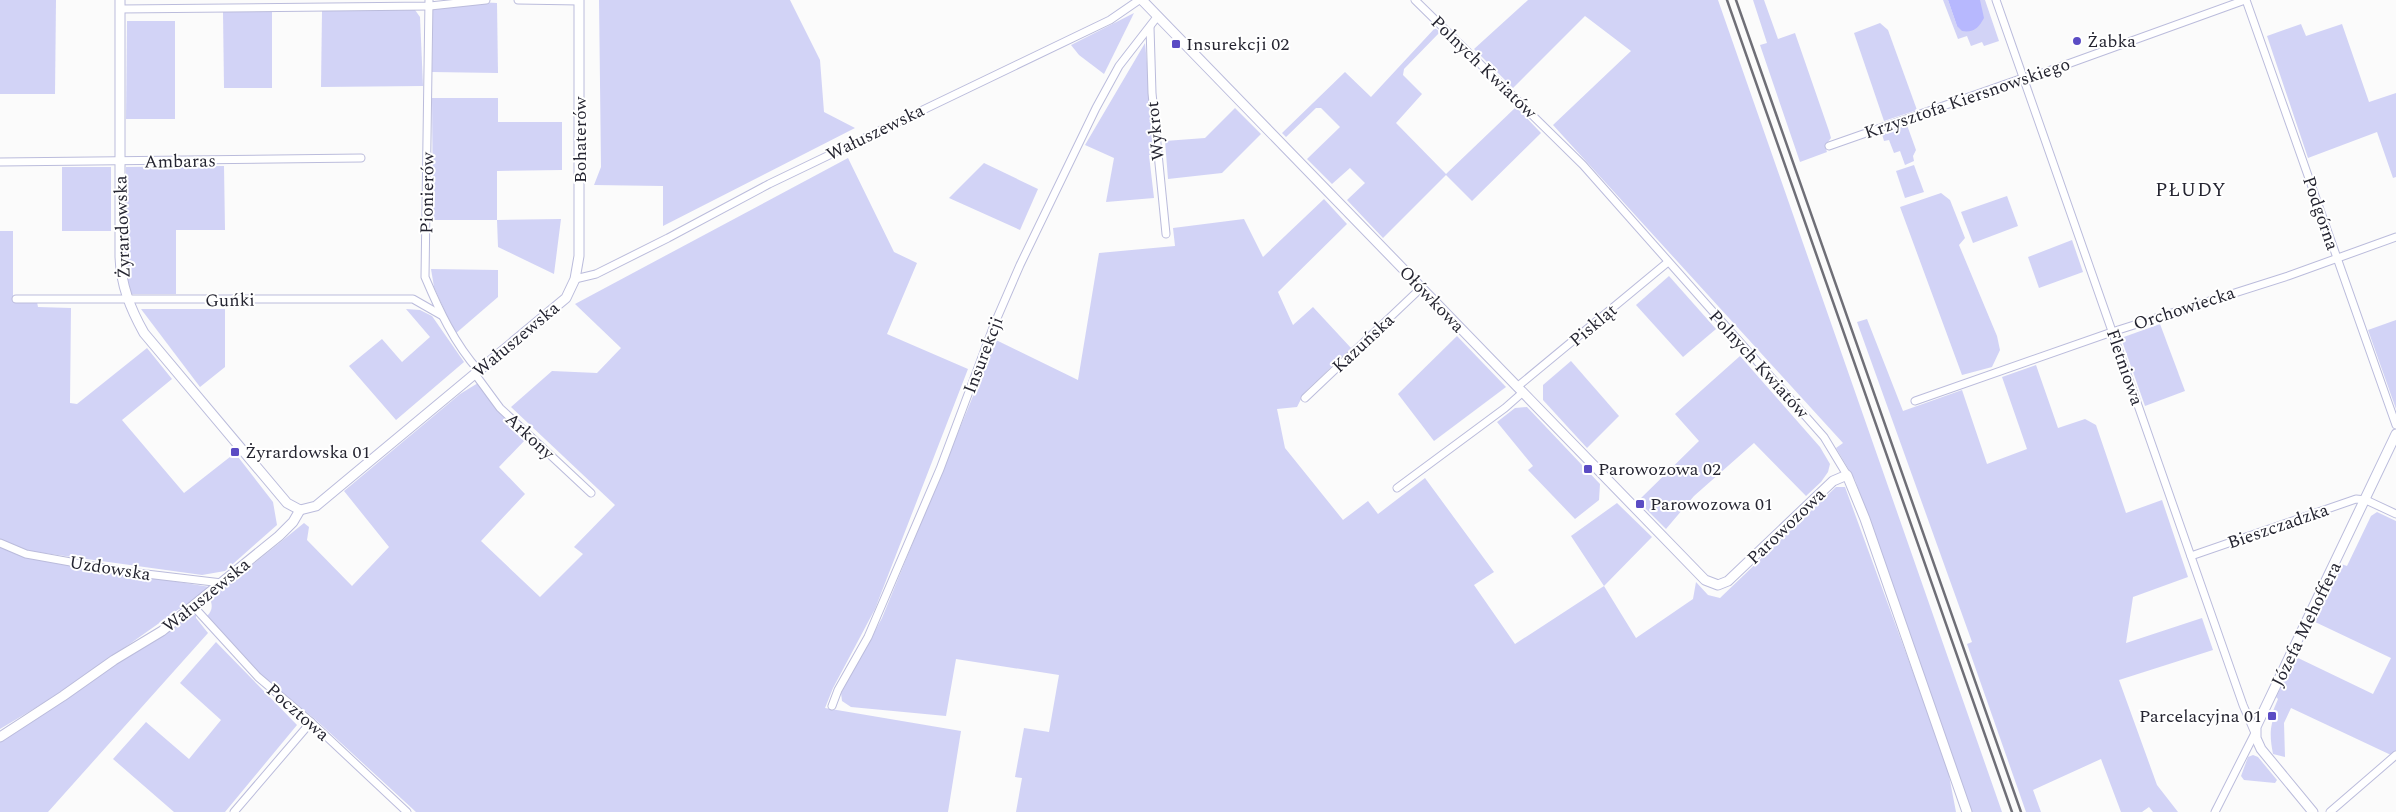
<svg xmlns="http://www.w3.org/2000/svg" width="2396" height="812" font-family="Spectral,serif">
<rect width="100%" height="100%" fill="#fbfbfb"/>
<g fill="#d2d3f6">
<polygon points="0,0 56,0 55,94 0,94"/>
<polygon points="599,0 790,0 820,60 824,112 855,128 663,226 663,186 594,185 601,167"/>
<polygon points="1528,0 1718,0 2002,812 1972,812 1855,480 1836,448 1843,443 1553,125 1631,51 1585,16 1513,88 1474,49"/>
<polygon points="1753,0 1764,0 1778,39 1795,33 1829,131 1831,138 1825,146 1827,152 1800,162 1760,45 1767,43"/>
<polygon points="1943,0 1948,0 1957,26 1980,0 1985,0 1999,41 1984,46 1982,42 1971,46 1967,36 1958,39"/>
<polygon points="478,2 497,3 498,73 432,72 433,9"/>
<polygon points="415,10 420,17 423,86 321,87 322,11"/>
<polygon points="223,12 272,12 272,88 224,88"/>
<polygon points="1134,13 1104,74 1079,55 1071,45"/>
<polygon points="127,21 175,21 175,119 126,119"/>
<polygon points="1880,23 1888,30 1917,110 1884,121 1854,33"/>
<polygon points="2301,24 2306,36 2342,24 2369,102 2396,93 2396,177 2393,178 2377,132 2308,158 2267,36"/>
<polygon points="1435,28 1440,32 1404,69 1403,75 1422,94 1396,123 1446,174 1516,107 1541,133 1472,201 1446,175 1383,238 1347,200 1365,183 1350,168 1332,184 1307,159 1340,127 1321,108 1316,108 1286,137 1282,133 1345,72 1371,97"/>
<polygon points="1145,43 1156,154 1149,155 1154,198 1106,202 1114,158 1085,145"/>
<polygon points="432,98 498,98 498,122 562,122 562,170 497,171 497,220 561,219 554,274 498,247 497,220 433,220"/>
<polygon points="1235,108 1261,134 1222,173 1168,179 1165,141 1205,138"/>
<polygon points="1907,125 1916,150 1913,156 1914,161 1905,165 1900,151 1894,153 1889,140 1884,141 1882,134"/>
<path d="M 848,158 L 894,252 L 917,263 L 887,334 L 968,369 L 875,609 L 833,688 L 825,708 L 961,731 L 948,812 L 416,812 L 316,720 L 257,672 L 207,616 C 212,611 213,606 210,599 L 304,523 L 309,527 L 307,540 L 352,586 L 389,547 L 344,491 L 460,394 L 478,383 L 527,438 L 499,467 L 525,494 L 481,541 L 540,597 L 583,554 L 574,547 L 615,505 L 511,407 L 552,371 L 597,373 L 621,348 L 575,304 Z"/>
<polygon points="984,163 1038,189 1020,230 949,198"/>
<polygon points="1914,165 1924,192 1905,198 1896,171"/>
<polygon points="224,166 225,230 176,230 176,294 131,294 125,272 126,167"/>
<rect x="62" y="167" width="49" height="64"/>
<polygon points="1941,193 1950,200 1965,238 1959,245 1997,336 2000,350 1992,367 1962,375 1900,207"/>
<polygon points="2007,196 2018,226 1973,243 1961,212"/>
<polygon points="1324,199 1347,224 1278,292 1293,325 1313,307 1351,348 1304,393 1297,407 1277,409 1285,448 1343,520 1368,501 1378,514 1425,478 1494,572 1474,585 1515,644 1604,586 1571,536 1617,503 1652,537 1604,586 1636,638 1693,599 1696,582 1708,595 1720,598 1836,487 1845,487 1947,765 1956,812 1016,812 1022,778 1015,777 1024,728 1049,732 1059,675 956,659 946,716 851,707 842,701 841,693 882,618 996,340 1078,380 1099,253 1175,246 1173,228 1244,219 1263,257"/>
<polygon points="0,231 13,231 13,302 37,302 38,307 71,308 70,403 77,404 147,348 172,379 122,420 184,493 235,453 273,502 277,525 225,571 202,575 29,551 0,539"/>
<polygon points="2072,240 2083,272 2039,288 2028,257"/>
<polygon points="431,269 498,270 498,297 455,334 434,287"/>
<polygon points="1669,276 1716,329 1683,357 1636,305"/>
<polygon points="141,309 225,309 225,367 200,387"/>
<polygon points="406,309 420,310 432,316 464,362 396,420 349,366 382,339 402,362 430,337"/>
<polygon points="1867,319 1903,411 1962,390 1987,464 2027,449 2002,377 2036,365 2058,428 2085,419 2096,425 2126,513 2162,500 2188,577 2133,597 2126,643 2202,618 2213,650 2119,680 2157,785 2178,812 2153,812 2149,807 2142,812 2121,812 2101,759 2033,790 2041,812 2026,812 1967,644 1972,642 1857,322"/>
<polygon points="2396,320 2396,409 2368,330"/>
<polygon points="2160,324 2185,391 2145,406 2121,338"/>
<polygon points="1457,336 1506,387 1434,441 1398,394"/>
<polygon points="1740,356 1820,447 1830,464 1828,472 1821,482 1806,496 1754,443 1694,496 1666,529 1638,501 1699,441 1675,414"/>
<polygon points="1571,361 1619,416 1587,448 1543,400 1543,385"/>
<polygon points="1527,407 1600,484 1599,500 1575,519 1528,470 1533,466 1497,422 1515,408"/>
<path d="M 2377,512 L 2396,521 L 2396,751 L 2391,755 L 2291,708 L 2284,723 L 2285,757 L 2273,754 C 2270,738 2269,727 2276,712 L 2273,711 L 2278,699 L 2276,697 L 2296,657 L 2373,694 L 2391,658 L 2313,621 L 2341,564 L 2347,566 L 2371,516 Z"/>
<polygon points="0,547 28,558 210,587 187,608 179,609 62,692 0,729"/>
<path d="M 190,614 L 196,615 L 196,618 L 208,633 L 48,812 L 0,812 L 0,741 C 39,716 77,690 116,663 C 140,647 166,633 190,614 Z"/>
<polygon points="216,642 297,725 225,812 174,812 113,759 146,722 189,759 221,720 180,683"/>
<polygon points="2253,755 2258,757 2277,780 2275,783 2244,780 2241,776 2248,757"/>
</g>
<path fill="#b7b8fe" d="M 1948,0 L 1980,0 L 1984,18 C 1979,27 1974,33 1962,31 L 1957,26 Z"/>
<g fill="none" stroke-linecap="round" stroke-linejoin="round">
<defs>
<g id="minor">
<path d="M 429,0 L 425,277 C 439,310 454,343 479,371"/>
<polyline points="518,0 579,1"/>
<polyline points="1415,0 1583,165 1824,437 1847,475"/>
<polyline points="1996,0 2243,705 2255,733 2215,812"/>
<polyline points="2246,0 2396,425"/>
<polyline points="120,9 430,6 486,0"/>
<polyline points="1150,27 1152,93 1166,234"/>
<polyline points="1829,146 2023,78 2040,74 2245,0"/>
<polyline points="0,162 361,158"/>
<polyline points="575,279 596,274 668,238 769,184 1110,20 1139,0"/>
<polyline points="16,299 413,299 441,315"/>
<polyline points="475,374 500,408 591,493"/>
<polyline points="1517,387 1668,262"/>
<polyline points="1305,398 1421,288"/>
<polyline points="1915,401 2112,332 2288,276 2396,237"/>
<polyline points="1397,488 1505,408 1522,393"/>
<polyline points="0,543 26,554 121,571 222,583"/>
<polyline points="2191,556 2356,499 2366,500 2396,514"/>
<polyline points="194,607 258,677 311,722 407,812"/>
<polyline points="832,706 838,690 868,637 940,469 994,325 1020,265 1096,108 1119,66 1157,17"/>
<polyline points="234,812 311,722"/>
<polyline points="2330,812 2396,755"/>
</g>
<g id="tertiary">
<path d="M 120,0 L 120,257 C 121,285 130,308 144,333 L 287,503 L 300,510 L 316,506 L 566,298 L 575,279 L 579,256 L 579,0"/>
<polyline points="1142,0 1705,580 1718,585 1728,581 1833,481 1847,475 1865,519 1967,812"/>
<polyline points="0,737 63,696 114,660 162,631 279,536 293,522 300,510"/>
<polyline points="2313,812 2261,749 2256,738 2256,727 2396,434"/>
</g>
</defs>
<use href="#minor" stroke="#bbbcdc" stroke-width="9"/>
<use href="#tertiary" stroke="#bbbcdc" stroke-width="11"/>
<use href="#minor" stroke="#fff" stroke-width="7"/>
<use href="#tertiary" stroke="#fff" stroke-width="9"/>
<g stroke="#6f6f77" stroke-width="2.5">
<polyline points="1727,0 2012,812"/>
<polyline points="1736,0 2021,812"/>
</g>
</g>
<g fill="#5b4cc4" stroke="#fff" stroke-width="2">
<circle cx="2077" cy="41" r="5"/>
<rect x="1171" y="39" width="10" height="10" rx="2.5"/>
<rect x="230" y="447" width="10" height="10" rx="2.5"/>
<rect x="1583" y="464" width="10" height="10" rx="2.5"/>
<rect x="1635" y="499" width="10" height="10" rx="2.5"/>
<rect x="2267" y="711" width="10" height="10" rx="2.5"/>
</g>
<g text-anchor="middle" stroke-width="4" stroke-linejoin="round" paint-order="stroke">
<g font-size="18" fill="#252531" stroke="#fff" text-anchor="start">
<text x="2087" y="47">Żabka</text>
<text x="1186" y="50">Insurekcji 02</text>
<text x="245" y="458">Żyrardowska 01</text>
<text x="1598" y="475">Parowozowa 02</text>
<text x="1650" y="510">Parowozowa 01</text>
<text x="2262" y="722" text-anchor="end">Parcelacyjna 01</text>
</g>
<g font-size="18" fill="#252531" stroke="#fff">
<text transform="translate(1484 67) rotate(44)" y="6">Polnych Kwiatów</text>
<text transform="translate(1967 98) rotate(-19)" y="6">Krzysztofa Kiersnowskiego</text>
<text transform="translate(1155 131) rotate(-96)" y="6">Wykrot</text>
<text transform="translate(875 132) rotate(-26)" y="6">Wałuszewska</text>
<text transform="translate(580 140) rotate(-90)" y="6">Bohaterów</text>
<text transform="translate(180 161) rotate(-1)" y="6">Ambaras</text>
<text transform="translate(427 193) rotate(-89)" y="6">Pionierów</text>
<text transform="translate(2321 213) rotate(71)" y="6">Podgórna</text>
<text transform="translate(122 227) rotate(-92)" y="6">Żyrardowska</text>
<text transform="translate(1432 299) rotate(46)" y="6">Ołówkowa</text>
<text transform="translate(230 300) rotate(-1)" y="6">Guńki</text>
<text transform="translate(2184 308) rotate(-18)" y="6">Orchowiecka</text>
<text transform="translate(1593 325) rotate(-40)" y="6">Piskląt</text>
<text transform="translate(516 339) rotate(-40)" y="6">Wałuszewska</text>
<text transform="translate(1363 343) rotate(-43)" y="6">Kazuńska</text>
<text transform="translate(983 355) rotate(-69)" y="6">Insurekcji</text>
<text transform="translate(1759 364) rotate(48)" y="6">Polnych Kwiatów</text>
<text transform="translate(2125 367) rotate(71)" y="6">Fletniowa</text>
<text transform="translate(530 436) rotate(43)" y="6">Arkony</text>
<text transform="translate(1786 526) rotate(-44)" y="6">Parowozowa</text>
<text transform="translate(2278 526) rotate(-19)" y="6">Bieszczadzka</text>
<text transform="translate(110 568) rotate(9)" y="6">Uzdowska</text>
<text transform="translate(206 595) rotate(-39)" y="6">Wałuszewska</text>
<text transform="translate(2306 624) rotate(-64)" y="6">Józefa Mehoffera</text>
<text transform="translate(298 712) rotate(41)" y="6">Pocztowa</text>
</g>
<g font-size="19" letter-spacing="1" fill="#252531" stroke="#fff">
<text x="2191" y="196">PŁUDY</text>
</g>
</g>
</svg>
